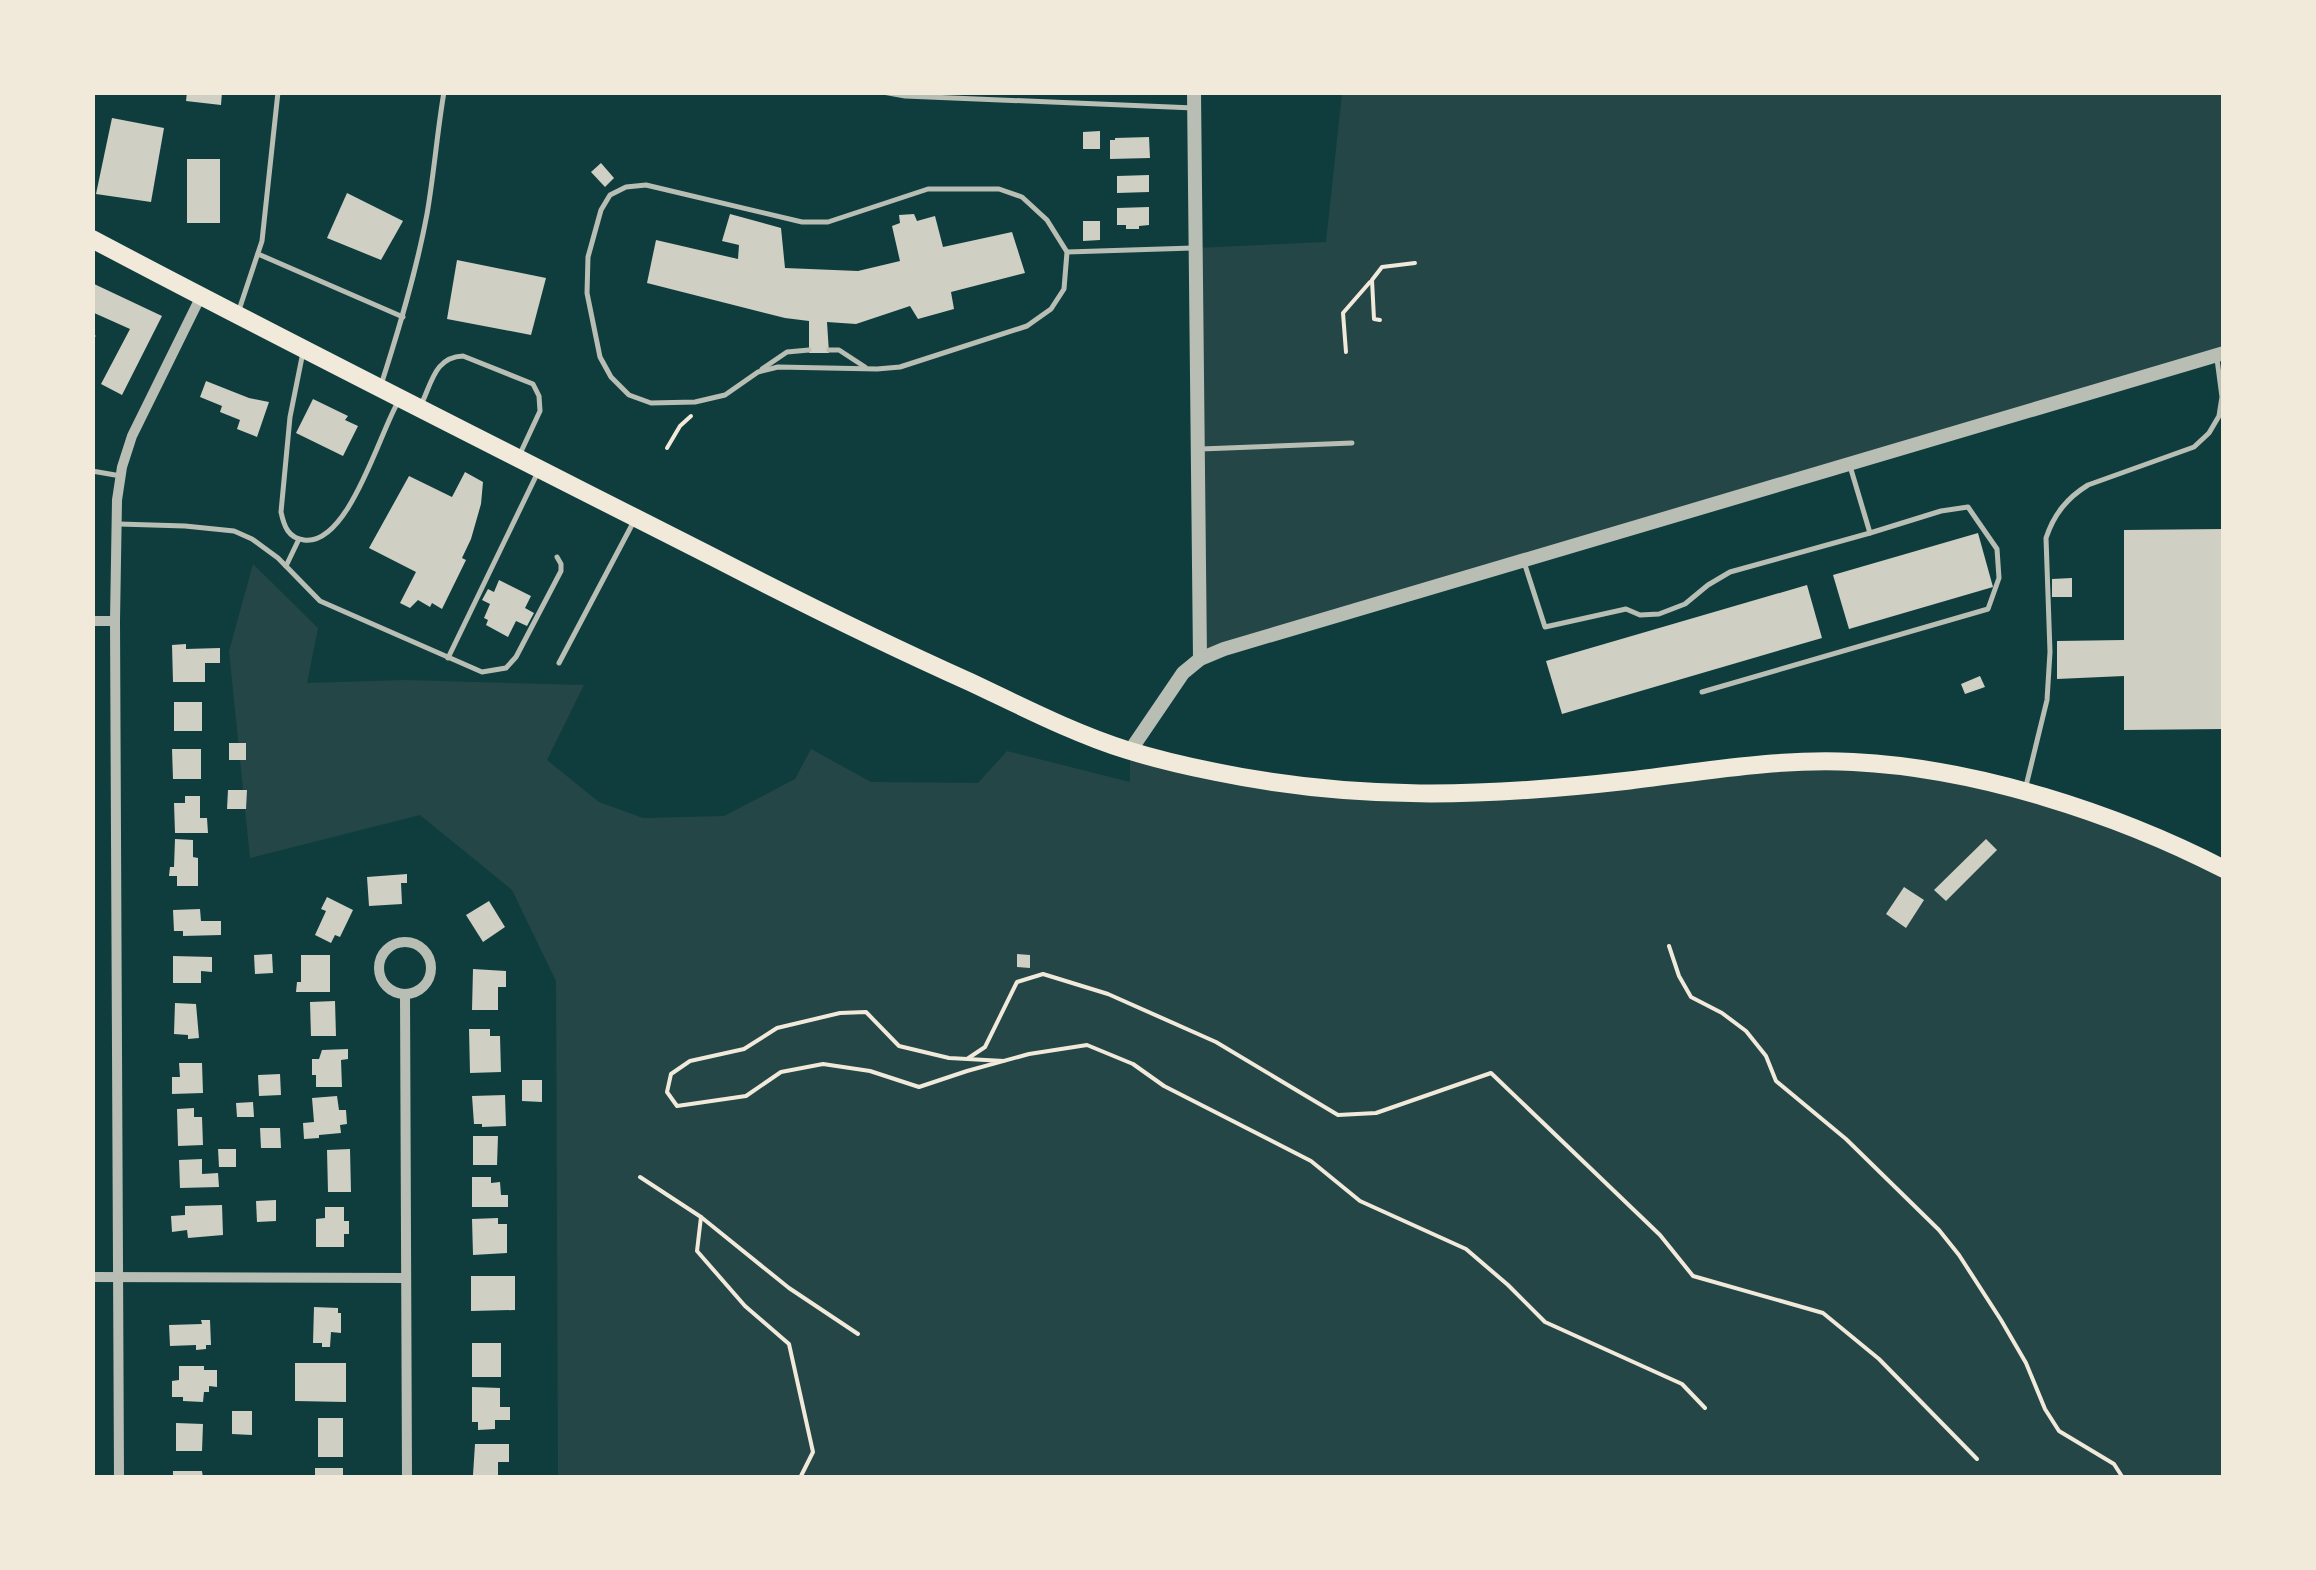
<svg xmlns="http://www.w3.org/2000/svg" width="2316" height="1570" font-family="Quicksand,sans-serif">
<rect width="100%" height="100%" fill="#0f3d3e"/>
<g fill="#244646">
<polygon points="1342,93 2223,93 2223,353 1200,659 1196,248 1326,242"/>
<polygon points="253,564 318,628 307,683 405,680 584,685 547,760 599,802 643,818 724,816 795,779 811,749 871,782 978,783 1007,751 1130,782 1130,751 1401,795 1789,762 1993,783 2223,869 2223,1477 558,1477 556,981 512,890 420,815 250,858 229,651"/>
</g>
<g fill="#cfcfc3">
<polygon points="187,92 222,92 221,105 186,101"/>
<polygon points="112,118 164,128 151,202 96,194"/>
<polygon points="1100,131 1100,149 1083,149 1083,132"/>
<polygon points="1149,137 1150,158 1110,159 1110,140 1115,140 1115,138"/>
<rect x="187" y="159" width="33" height="64"/>
<polygon points="601,163 614,178 605,187 591,172"/>
<polygon points="1149,175 1149,192 1117,193 1117,176"/>
<polygon points="347,193 403,221 381,260 327,238"/>
<polygon points="1149,207 1149,225 1139,226 1139,229 1126,229 1126,225 1117,225 1117,208"/>
<polygon points="730,214 781,228 785,268 858,271 900,261 892,226 900,223 899,215 914,214 917,221 935,216 943,247 1012,232 1025,273 951,292 954,309 918,319 910,306 856,324 827,322 829,353 809,353 809,321 785,318 647,283 656,240 738,259 739,245 722,241"/>
<polygon points="1083,221 1100,221 1100,240 1083,241"/>
<polygon points="457,260 546,278 531,335 447,319"/>
<polygon points="92,283 162,316 122,395 101,384 130,329 92,312"/>
<polygon points="206,381 249,398 269,402 257,437 237,429 240,420 220,412 222,406 200,397"/>
<polygon points="313,399 348,416 345,420 358,426 343,456 296,433"/>
<polygon points="465,472 483,482 481,504 471,539 462,558 466,560 442,609 432,603 430,607 418,600 410,608 400,603 416,572 369,548 409,476 452,497"/>
<polygon points="2224,529 2224,729 2124,730 2124,676 2057,679 2057,641 2124,640 2124,530"/>
<polygon points="1978,533 1993,587 1849,629 1833,575"/>
<polygon points="2072,578 2072,597 2052,597 2052,579"/>
<polygon points="499,580 531,596 525,608 534,613 527,626 516,621 508,637 486,625 488,620 484,618 490,604 482,600 488,589 494,592"/>
<polygon points="1807,585 1822,638 1562,714 1546,661"/>
<polygon points="186,644 186,649 220,648 220,663 205,663 205,682 173,682 172,645"/>
<polygon points="1980,676 1985,687 1965,694 1961,684"/>
<rect x="174" y="702" width="28" height="29"/>
<rect x="229" y="743" width="17" height="17"/>
<polygon points="172,749 201,749 201,779 173,779"/>
<polygon points="228,790 247,790 246,809 227,809"/>
<polygon points="185,796 200,796 200,818 207,818 208,833 175,833 174,803 185,803"/>
<polygon points="175,839 193,840 193,857 198,858 198,886 177,886 177,876 169,876 170,867 174,867"/>
<polygon points="1986,839 1997,850 1946,901 1934,890"/>
<polygon points="407,874 407,883 401,883 402,904 369,906 367,877"/>
<polygon points="1904,887 1924,900 1906,928 1886,914"/>
<polygon points="327,897 353,910 340,937 335,935 331,943 315,935 326,911 321,909"/>
<polygon points="489,901 505,927 483,942 466,915"/>
<polygon points="200,909 201,921 221,921 221,935 183,936 183,931 174,931 173,910"/>
<polygon points="272,954 273,973 255,974 254,955"/>
<polygon points="1017,954 1030,955 1030,968 1017,967"/>
<polygon points="301,955 330,955 330,992 296,992 297,982 301,982"/>
<polygon points="173,956 212,957 212,972 201,971 201,983 173,983"/>
<polygon points="473,969 506,971 506,987 498,987 498,1010 472,1010"/>
<polygon points="335,1001 336,1036 311,1036 310,1002"/>
<polygon points="175,1003 196,1004 199,1038 188,1039 188,1035 174,1034"/>
<polygon points="469,1029 490,1029 490,1036 500,1036 501,1072 470,1073"/>
<polygon points="348,1049 348,1059 341,1060 342,1087 316,1087 316,1075 312,1075 312,1059 319,1059 322,1050"/>
<polygon points="179,1063 202,1063 203,1093 172,1094 172,1077 180,1077"/>
<polygon points="280,1074 281,1095 259,1096 258,1075"/>
<polygon points="522,1080 542,1080 542,1102 522,1101"/>
<polygon points="505,1095 506,1126 482,1127 482,1124 474,1124 472,1096"/>
<polygon points="337,1096 339,1110 346,1110 347,1124 340,1125 341,1133 319,1135 319,1138 304,1139 303,1123 314,1122 312,1098"/>
<polygon points="253,1102 254,1117 237,1117 236,1103"/>
<polygon points="194,1108 194,1117 202,1117 203,1145 178,1146 177,1109"/>
<polygon points="260,1128 280,1128 281,1148 261,1148"/>
<polygon points="473,1136 498,1136 497,1165 473,1165"/>
<polygon points="218,1149 236,1149 236,1167 219,1167"/>
<polygon points="350,1149 351,1192 328,1192 327,1150"/>
<polygon points="202,1159 202,1174 218,1173 219,1187 180,1188 179,1160"/>
<polygon points="472,1177 491,1177 491,1183 500,1182 501,1195 508,1195 508,1207 472,1207"/>
<polygon points="276,1200 276,1221 257,1222 256,1201"/>
<polygon points="222,1205 223,1235 188,1238 187,1230 172,1232 171,1216 185,1215 185,1206"/>
<polygon points="325,1207 344,1207 344,1221 349,1221 349,1234 344,1234 344,1247 316,1247 316,1219 325,1218"/>
<polygon points="498,1218 498,1224 507,1224 507,1253 473,1255 472,1219"/>
<polygon points="471,1276 515,1276 515,1310 471,1311"/>
<polygon points="314,1307 338,1308 338,1313 341,1313 341,1333 331,1332 330,1347 322,1347 322,1343 313,1343"/>
<polygon points="201,1320 210,1320 211,1345 206,1345 206,1349 196,1350 196,1345 170,1346 169,1325 202,1324"/>
<rect x="472" y="1343" width="29" height="34"/>
<polygon points="295,1363 346,1363 346,1402 295,1401"/>
<polygon points="179,1366 204,1366 204,1370 217,1370 217,1387 209,1386 209,1392 204,1392 203,1402 183,1401 183,1397 172,1397 172,1381 179,1380"/>
<polygon points="472,1387 500,1388 500,1407 510,1407 510,1420 495,1420 495,1429 478,1430 478,1422 472,1422"/>
<polygon points="232,1411 252,1411 252,1435 232,1434"/>
<rect x="318" y="1418" width="25" height="39"/>
<polygon points="176,1423 203,1424 202,1451 176,1451"/>
<polygon points="475,1444 509,1444 509,1462 498,1462 498,1475 473,1475"/>
<rect x="315" y="1468" width="28" height="10"/>
<polygon points="173,1471 202,1471 203,1478 173,1478"/>
</g>
<g fill="none" stroke-linecap="round" stroke-linejoin="round">
<g stroke="#f1e9da" stroke-width="4">
<polyline points="1380,320 1374,319 1372,280 1382,267 1415,263"/>
<polyline points="1346,352 1343,313 1370,282"/>
<polyline points="667,448 680,426 691,416"/>
<polyline points="1669,946 1679,976 1691,997 1722,1013 1746,1031 1766,1056 1776,1081 1846,1139 1939,1230 1959,1255 2001,1320 2026,1363 2045,1409 2059,1431 2114,1464 2123,1478"/>
<polyline points="967,1059 985,1047 1017,982 1043,974 1108,994 1216,1042 1338,1115 1376,1113 1491,1073 1660,1235 1693,1276 1823,1313 1879,1359 1977,1459"/>
<polyline points="1004,1061 949,1058 899,1046 866,1012 840,1013 777,1028 744,1049 690,1061 671,1074 667,1092 677,1106 746,1096 781,1072 823,1064 870,1071 919,1087 967,1071 1029,1054 1087,1045 1133,1064 1164,1086 1311,1161 1360,1201 1466,1249 1508,1285 1545,1322 1682,1384 1705,1408"/>
<polyline points="640,1177 701,1217 697,1251 745,1306 789,1344 813,1452 800,1478"/>
<polyline points="701,1217 789,1288 858,1334"/>
</g>
<g stroke="#b8beb3" stroke-width="5">
<polyline points="883,92 905,96 1194,108"/>
<polygon points="646,185 802,222 828,222 928,189 999,189 1022,197 1047,220 1067,252 1064,289 1051,309 1027,326 900,367 877,369 778,367 758,372 725,395 695,402 651,403 629,395 611,377 600,357 587,293 588,257 601,210 610,195 626,187"/>
<polyline points="1067,252 1193,248"/>
<polyline points="258,254 403,317"/>
<polyline points="239,310 262,241 278,92"/>
<polyline points="92,337 93,336"/>
<polyline points="829,350 839,350 865,367"/>
<path d="M 303,352 L 290,417 L 281,512 C 284,526 288,538 304,540 C 348,546 379,435 397,404"/>
<polyline points="762,369 787,352 809,350"/>
<path d="M 381,385 C 399,329 416,273 427,214 C 434,174 437,133 444,92"/>
<path d="M 421,405 C 432,382 435,357 463,356 L 533,384 L 539,396 L 540,411 L 519,456"/>
<polyline points="1201,449 1352,443"/>
<polyline points="92,471 121,476"/>
<polyline points="119,524 185,526 234,531 252,539 278,558 320,601 482,672 506,668 516,657 561,571 561,564 557,557"/>
<polyline points="1524,562 1545,627 1626,609 1640,615 1659,614 1685,604 1708,585 1730,572 1870,533 1850,466"/>
<polyline points="286,566 299,539"/>
<polyline points="448,658 538,472"/>
<polyline points="559,663 634,521"/>
<polyline points="1702,692 1988,609 1999,578 1997,549 1968,507 1941,511 1870,533"/>
<path d="M 2025,790 L 2047,700 L 2050,652 L 2046,538 C 2054,514 2067,498 2088,485 L 2194,447 L 2209,433 L 2219,416 L 2222,397 L 2217,359"/>
</g>
<g stroke="#b8beb3" stroke-width="10">
<polyline points="92,621 115,621"/>
<circle cx="405" cy="968" r="26"/>
<polyline points="405,994 407,1478"/>
<polyline points="92,1277 406,1278"/>
<polyline points="119,1478 115,621 117,500 122,467 132,436 201,296"/>
</g>
<g stroke="#b8beb3" stroke-width="14">
<polyline points="1194,92 1200,659"/>
<polyline points="1130,751 1183,673 1200,659 1224,649 2224,353"/>
</g>
<path stroke="#f1e9da" stroke-width="18" d="M 92,239 C 298,348 506,452 713,557 C 798,601 883,643 970,682 C 1021,706 1073,733 1127,750 C 1156,759 1186,766 1216,772 C 1356,801 1484,797 1625,781 C 1701,772 1776,758 1853,762 C 1976,768 2115,813 2224,869"/>
</g>
<rect width="2316" height="1570" fill="none" stroke="#f1e9da" stroke-width="190"/>
</svg>
